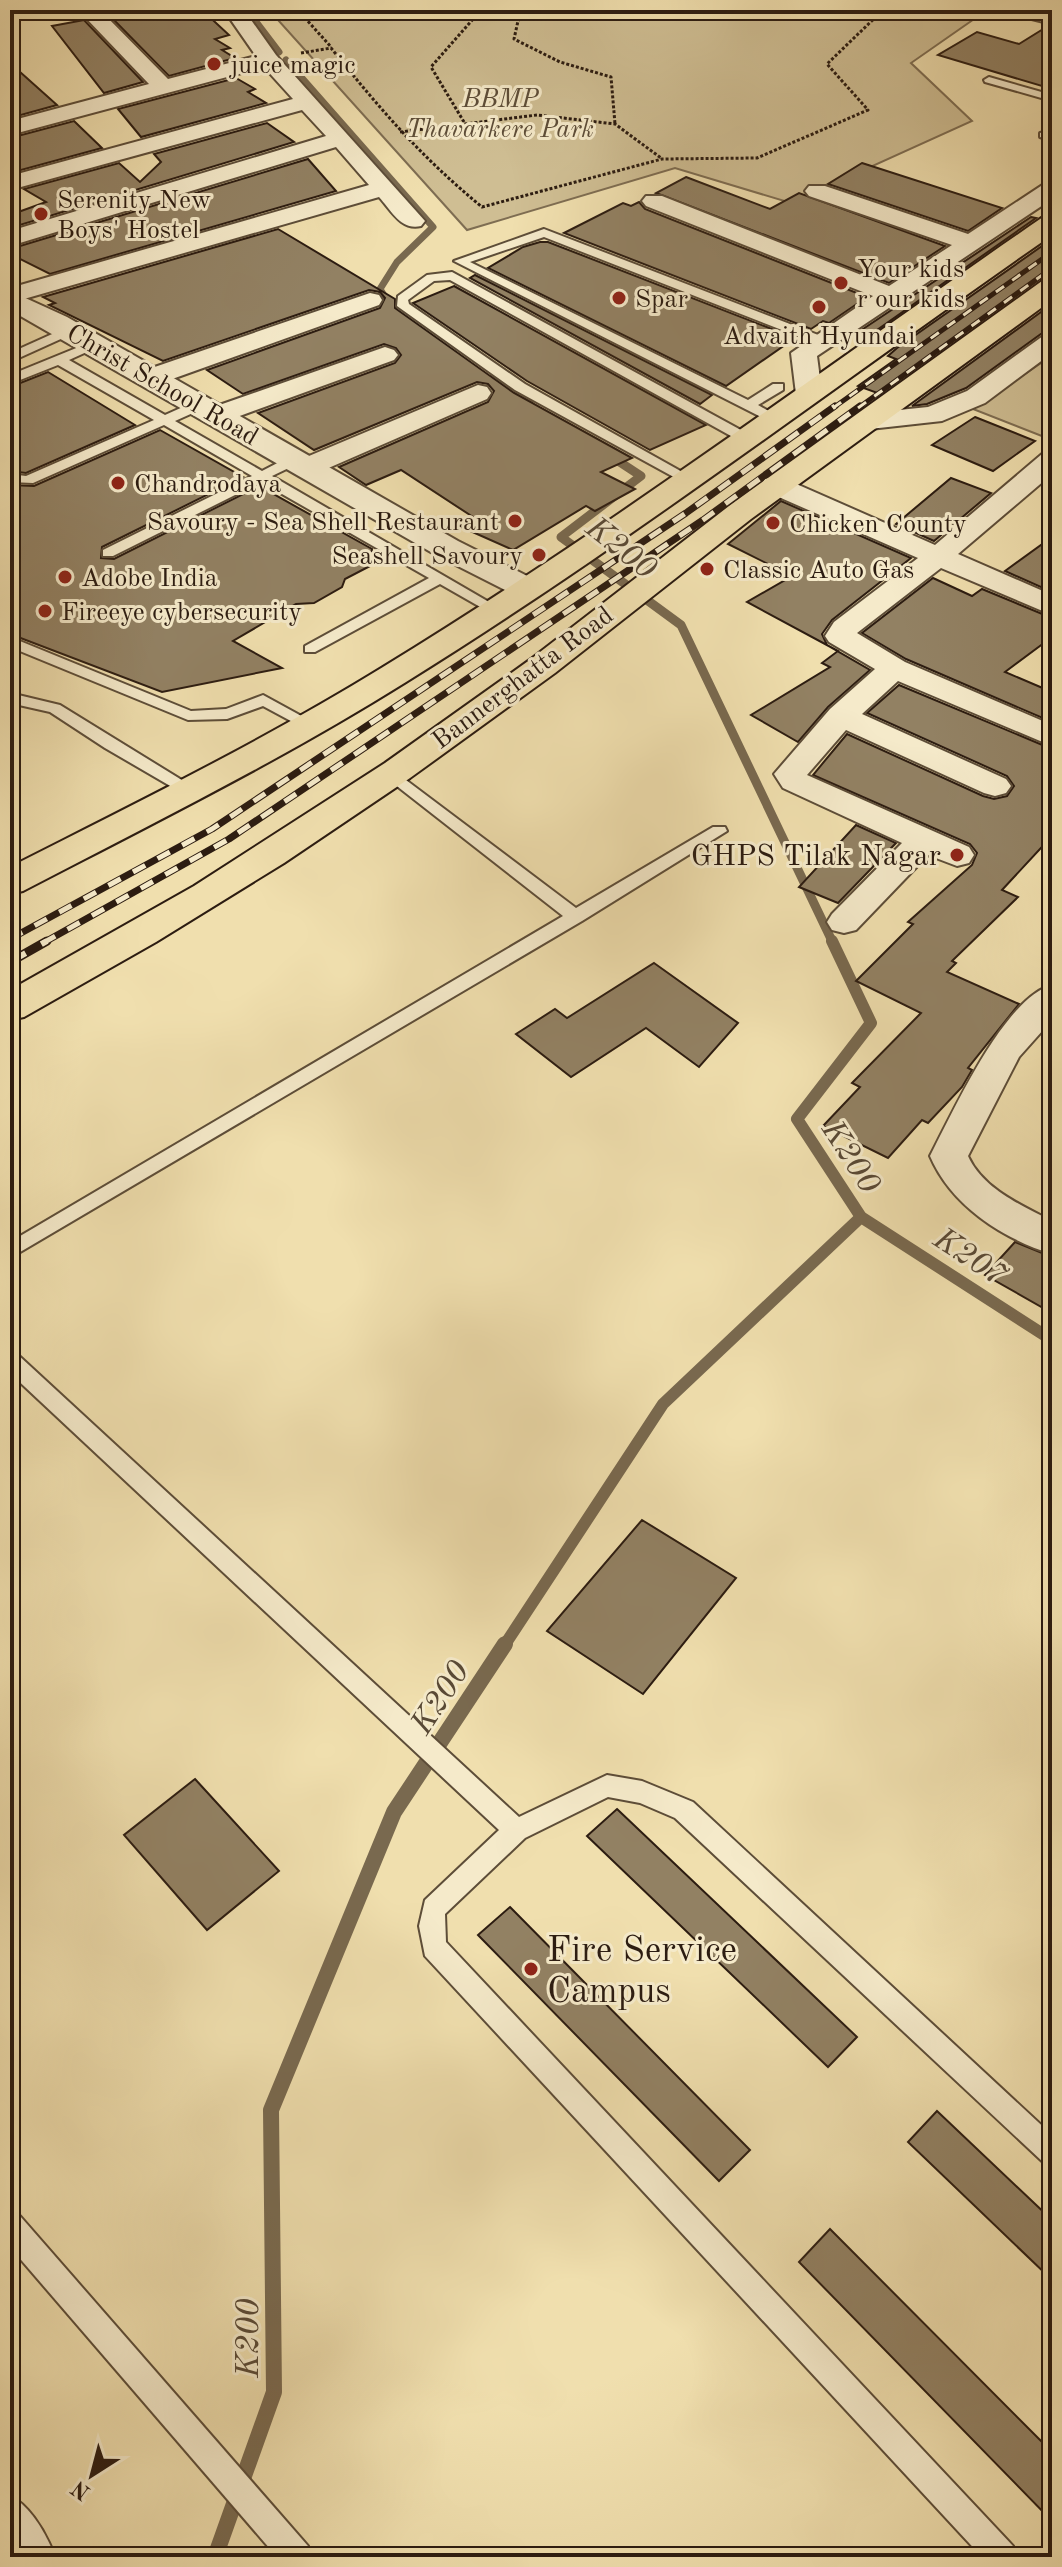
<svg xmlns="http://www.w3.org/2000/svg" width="1062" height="2567" font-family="'Old Standard TT',serif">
<rect width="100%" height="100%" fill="#f0dfae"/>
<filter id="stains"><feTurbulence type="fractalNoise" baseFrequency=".0025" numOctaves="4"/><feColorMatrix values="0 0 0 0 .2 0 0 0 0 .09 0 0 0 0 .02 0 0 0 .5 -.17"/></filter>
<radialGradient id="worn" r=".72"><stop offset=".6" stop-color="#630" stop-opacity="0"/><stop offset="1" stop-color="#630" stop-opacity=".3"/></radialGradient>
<g fill="#cfbe93" stroke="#7e6d52" stroke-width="2">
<polygon points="269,10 987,10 911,63 972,121 791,203 675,168 467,230"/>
<polygon points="1052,355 1052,440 973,409 1044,361"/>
</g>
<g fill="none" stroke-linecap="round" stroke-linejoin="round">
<g stroke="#79694f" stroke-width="7">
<polyline points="247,10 279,52"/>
<polyline points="286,60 433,227 397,262 380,289 388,302"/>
<polyline points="492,378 530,403"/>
</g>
<polyline stroke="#79694f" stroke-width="9" points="609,455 641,476 561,537 681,625 833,943"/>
<g stroke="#79694f" stroke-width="12">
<polyline points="832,941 871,1023 797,1119 861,1217 1052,1340"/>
<polyline points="504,1646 663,1404 861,1217"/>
</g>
<polyline stroke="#79694f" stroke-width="16" points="215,2557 274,2392 271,2110 394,1812 505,1644"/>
</g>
<g fill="#928163" stroke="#2c1c11" stroke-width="2">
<polygon points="140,10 202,10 229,35 215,39 230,48 222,50 235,58 169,76 110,16"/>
<polygon points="84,20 143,82 104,93 52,26"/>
<polygon points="1048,26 1052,27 1052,89 938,55 977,32 1019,44"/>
<polygon points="10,63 57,105 10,118"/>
<polygon points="236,78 255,89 248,92 266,103 141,137 118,109"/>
<polygon points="74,121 102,148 10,173 10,138"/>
<polygon points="267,123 294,142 10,228 10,215 46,202 24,189 119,163 140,182 161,162 154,154"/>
<polygon points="308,159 336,191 50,274 10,254 10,249"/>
<polygon points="862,163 1002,208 968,231 828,184"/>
<polygon points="686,177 770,209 799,193 945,246 889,283 656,193"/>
<polygon points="639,202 645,209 867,297 829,323 823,321 811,329 564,233 623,203 631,206"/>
<polygon points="1031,217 1036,218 867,337 857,333"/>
<polygon points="278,229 395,299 395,308 514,393 632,458 601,472 635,489 595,511 586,506 513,550 459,526 473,517 401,470 366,485 339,467 488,402 494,391 488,384 477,382 314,450 258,413 395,363 401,355 396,348 384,344 243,394 207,370 380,308 385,298 380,292 369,290 163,361 49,305 55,303 43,297"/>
<polygon points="1052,239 1052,276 1040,279 880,394 858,386 896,359 888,356 897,348"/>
<polygon points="540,242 548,242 795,338 726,386 488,268 523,247"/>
<polygon points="475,275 712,395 700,404 470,278"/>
<polygon points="454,286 706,425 650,450 527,381 413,303"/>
<polygon points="1052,304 1052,330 1041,334 966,388 927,404 912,406"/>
<polygon points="48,372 135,425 26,473 10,471 10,387"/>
<polygon points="975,417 1035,441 993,471 932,445"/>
<polygon points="160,430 243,477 102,547 101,558 114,559 259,486 372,549 370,566 345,579 342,587 314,603 296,604 233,641 282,668 162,692 10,634 10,485 34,486"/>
<polygon points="951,478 991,493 934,541 896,524"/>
<polygon points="781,501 911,558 832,620 822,634 827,645 870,670 828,707 798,742 751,715 830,667 822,663 838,651 747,602 792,576 728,544"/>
<polygon points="1052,537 1052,592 1005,571"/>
<polygon points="933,578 972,596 982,589 1052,618 1052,637 1005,672 1052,692 1052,722 906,659 862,633"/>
<polygon points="899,685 1052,749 1052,836 1002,890 1018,897 952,961 956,963 947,972 1019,1004 968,1068 972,1070 962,1087 928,1123 922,1120 888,1158 823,1126 860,1087 852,1083 921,1013 856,981 913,924 908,922 972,865 977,853 970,844 813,775 847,734 983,796 994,799 1007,796 1014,786 1007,776 867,713"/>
<polygon points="856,825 896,843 838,903 799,887"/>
<polygon points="654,963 738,1023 699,1067 646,1028 571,1077 516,1034 555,1009 567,1018"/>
<polygon points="1015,1242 1052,1257 1052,1313 985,1275"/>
<polygon points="642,1520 736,1578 643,1694 547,1631"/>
<polygon points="195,1779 279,1871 207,1930 124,1835"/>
<polygon points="617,1809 857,2037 828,2067 587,1836"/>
<polygon points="510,1907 750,2150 719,2181 478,1935"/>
<polygon points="937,2111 1052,2220 1052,2280 908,2142"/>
<polygon points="830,2229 1052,2452 1052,2521 799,2262"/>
</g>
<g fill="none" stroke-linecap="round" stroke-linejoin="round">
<defs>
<g id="service">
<polygon points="1011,10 1052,18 1052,24 1011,14"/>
<polygon points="989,77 1052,95 1052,101 985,82 984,80"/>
<polygon points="1044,132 1052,134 1052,141 1040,137 1040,133"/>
<polygon points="544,229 826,338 828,341 818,344 544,237 470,262 748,400 773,384 783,384 783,390 758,405 781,418 769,421 454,261"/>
<polygon points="452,272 750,435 752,438 740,441 450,280 434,281 408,300 409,304 525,384 693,478 681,481 515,390 397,306 398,296 427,275"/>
<polygon points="70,326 74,327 74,333 10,362 10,353"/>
<polygon points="91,342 102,345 69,360 165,415 194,402 204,402 204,408 175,421 262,471 289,457 299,457 299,463 272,476 501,609 499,612 489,612 440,584 315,652 305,652 305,646 429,578 261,482 113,556 103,556 103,550 252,476 164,425 33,483 10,482 10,474 26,476 154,420 58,365 10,384 10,375"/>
<polygon points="10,637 191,711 226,709 263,695 316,724 308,729 302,727 263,706 227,719 188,720 10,647"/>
<polygon points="10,693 60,705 198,790 196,794 184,794 105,748 50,712 10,703"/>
<polygon points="390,768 576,908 713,827 725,827 727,831 582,921 10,1258 10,1242 563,916 384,776 382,773"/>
<polygon points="10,1352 17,1354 519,1817 607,1775 642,1781 693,1802 1052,2135 1052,2166 1043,2162 675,1818 640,1803 608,1797 525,1838 445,1914 446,1942 1013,2546 1017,2557 982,2557 425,1956 419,1926 425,1900 499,1830 10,1373"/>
<polygon points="10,2212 20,2216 308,2546 312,2557 277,2557 10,2247"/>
<path d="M 10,2496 C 28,2504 43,2529 51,2547 L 47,2557 L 25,2557 L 10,2536 Z"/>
</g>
<g id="minor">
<path d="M 82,10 L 100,10 L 168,79 L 256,56 L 224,10 L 244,10 L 276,55 L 425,221 L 421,226 C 401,231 391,210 379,197 L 10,303 L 10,288 L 369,185 L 336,147 L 10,246 L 10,231 L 326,136 L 302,110 L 10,190 L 10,176 L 293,99 L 264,67 L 10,135 L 10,121 L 149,84 L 84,16 Z"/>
<polygon points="1052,182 1052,199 817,356 822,394 818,400 800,400 796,394 791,353 873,296 646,206 642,201 646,196 662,196 889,286 952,245 809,196 805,191 809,186 825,186 968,234 1044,184"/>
<polygon points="370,293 379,295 382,300 379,305 161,383 143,383 139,377 143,371"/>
<polygon points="1052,333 1052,353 985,403 942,421 870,429 861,427 857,421 861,415 870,413 928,407 967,391 1043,336"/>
<polygon points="385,347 394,350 398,355 394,360 226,421 208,421 204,415 208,409"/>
<polygon points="478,385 487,387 491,393 487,399 317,473 307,475 297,473 293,467 297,461"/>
<polygon points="1052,452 1052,474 958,554 1052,595 1052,615 941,568 857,633 905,662 1052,725 1052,746 898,681 862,714 1006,779 1011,786 1006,793 995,796 984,793 846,730 807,775 969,847 974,855 969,863 957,866 928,855 856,930 844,933 832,930 827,922 832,914 902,843 783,788 774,774 830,709 875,669 829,642 825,636 834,622 918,558 765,491 761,485 765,479 775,477 785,479 935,545 1042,454"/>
<path d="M 1052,985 L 1052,1020 L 1019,1057 L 968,1156 C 983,1189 1021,1205 1052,1221 L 1052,1254 C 1001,1238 951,1205 930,1156 C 953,1112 1004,998 1052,985 Z"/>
</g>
<polygon id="tertiary" points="10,291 67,317 458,541 537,581 542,588 537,595 526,598 515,595 436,555 10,310"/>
<g id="primary">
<path d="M 1052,215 L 1052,235 C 837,384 628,544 406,682 C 283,759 152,824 23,891 L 10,894 L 10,867 C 136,803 263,741 383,667 C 610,528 824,368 1043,217 Z"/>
<polygon points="1052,279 1052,300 751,519 555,673 410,778 284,863 156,942 24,1017 10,1020 10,990 194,886 385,763 531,659 729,506 1042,281"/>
</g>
</defs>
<use href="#service" stroke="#5d4d38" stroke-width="4"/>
<use href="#minor" stroke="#5d4d38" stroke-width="4"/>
<use href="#tertiary" stroke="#5d4d38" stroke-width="4"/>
<use href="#primary" stroke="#2c1c11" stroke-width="4"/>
<g stroke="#2c1c11" stroke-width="3" stroke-dasharray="3 2" stroke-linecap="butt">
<polyline points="298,10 331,47"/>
<polyline points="526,10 518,21 514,39 560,62 611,77 615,124"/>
<path d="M 301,53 L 331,48 C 381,110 420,156 482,207 L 662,159 L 757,158 L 868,110 L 827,64 L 883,10"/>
<polyline points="464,122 431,67 481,10"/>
<polyline points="400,132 537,115 615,124 661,158"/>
</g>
<use href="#service" fill="#f5eaca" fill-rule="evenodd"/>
<use href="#minor" fill="#f5eaca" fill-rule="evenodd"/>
<use href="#tertiary" fill="#f5eaca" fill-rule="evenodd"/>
<use href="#primary" fill="#f0dfae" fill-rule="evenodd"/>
<defs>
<g id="rail-far2">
<polyline points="833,408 1052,252"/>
<polyline points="858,408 1052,268"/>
</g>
<g id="rail-far1">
<polyline points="10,939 212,829 686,513 835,406"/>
<polyline points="43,943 229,839 703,520 860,406"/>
</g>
<polyline id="rail" points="10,962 47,941"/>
</defs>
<use href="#rail-far2" stroke="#2c1c11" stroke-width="5"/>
<use href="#rail-far1" stroke="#2c1c11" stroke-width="7"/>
<use href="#rail" stroke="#2c1c11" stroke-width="9"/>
<use href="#rail-far2" stroke="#f5eaca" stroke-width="3" stroke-dasharray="10" stroke-linecap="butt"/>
<use href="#rail-far1" stroke="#f5eaca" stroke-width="5" stroke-dasharray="14" stroke-linecap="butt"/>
<use href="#rail" stroke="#f5eaca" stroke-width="6" stroke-dasharray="18" stroke-linecap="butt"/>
</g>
<g fill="#8f2418" stroke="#f5eaca" stroke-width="3">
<circle cx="214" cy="64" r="8"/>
<circle cx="41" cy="214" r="8"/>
<circle cx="841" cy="283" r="8"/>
<circle cx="619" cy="298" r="8"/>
<circle cx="819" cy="307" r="8"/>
<circle cx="118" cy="483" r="8"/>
<circle cx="515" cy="521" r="8"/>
<circle cx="773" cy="523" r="8"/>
<circle cx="539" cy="555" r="8"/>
<circle cx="707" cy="569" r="8"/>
<circle cx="65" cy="577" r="8"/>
<circle cx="45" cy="611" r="8"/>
<circle cx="957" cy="855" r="8"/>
<circle cx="531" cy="1969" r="8"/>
</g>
<g text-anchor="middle" stroke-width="6" stroke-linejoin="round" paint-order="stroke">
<g font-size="26" fill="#2c1c11" stroke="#f5eaca" text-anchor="start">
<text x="230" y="73">juice magic</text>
<text x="57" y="208">Serenity New<tspan x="57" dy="30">Boys' Hostel</tspan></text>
<text x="857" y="277">Your kids<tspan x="857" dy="30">r our kids</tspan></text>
<text x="635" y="307">Spar</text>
<text x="819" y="344" text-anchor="middle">Advaith Hyundai</text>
<text x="134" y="492">Chandrodaya</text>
<text x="499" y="530" text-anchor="end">Savoury - Sea Shell Restaurant</text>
<text x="789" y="532">Chicken County</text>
<text x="523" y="564" text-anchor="end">Seashell Savoury</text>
<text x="723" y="578">Classic Auto Gas</text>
<text x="81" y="586">Adobe India</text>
<text x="61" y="620">Fireeye cybersecurity</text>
</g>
<g font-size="26" font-style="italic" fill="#5d4d38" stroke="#f5eaca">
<text x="500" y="107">BBMP<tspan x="500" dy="30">Thavarkere Park</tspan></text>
</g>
<g font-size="26" fill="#2c1c11" stroke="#f5eaca">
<text transform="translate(163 384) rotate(30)" y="9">Christ School Road</text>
<text transform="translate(522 677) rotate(-37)" y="9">Bannerghatta Road</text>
</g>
<g font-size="30" fill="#2c1c11" stroke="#f5eaca" text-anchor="end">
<text x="941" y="865">GHPS Tilak Nagar</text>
</g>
<g font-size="32" font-style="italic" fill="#594935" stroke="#f5eaca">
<text transform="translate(622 547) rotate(38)" y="11">K200</text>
<text transform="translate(852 1156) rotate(57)" y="11">K200</text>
<text transform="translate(971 1256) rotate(33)" y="11">K207</text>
<text transform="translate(439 1697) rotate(-57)" y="11">K200</text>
<text transform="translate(247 2338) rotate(-90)" y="11">K200</text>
</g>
<g font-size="36" fill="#2c1c11" stroke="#f5eaca" text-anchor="start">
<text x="547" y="1961">Fire Service<tspan x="547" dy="41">Campus</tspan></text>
</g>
</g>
<rect width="1062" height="2567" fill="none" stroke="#f0dfae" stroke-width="40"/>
<rect x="12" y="12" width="1038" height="2543" fill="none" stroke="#2c1c11" stroke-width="4"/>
<rect x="20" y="20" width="1022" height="2527" fill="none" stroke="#2c1c11" stroke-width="2"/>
<g transform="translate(92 2475) rotate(216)" stroke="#f5eaca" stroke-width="6" paint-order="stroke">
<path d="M0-6L14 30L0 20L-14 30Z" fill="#2c1c11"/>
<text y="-12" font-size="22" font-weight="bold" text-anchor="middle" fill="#2c1c11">N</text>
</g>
<rect width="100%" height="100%" filter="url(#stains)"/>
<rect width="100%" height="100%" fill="url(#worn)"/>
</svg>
